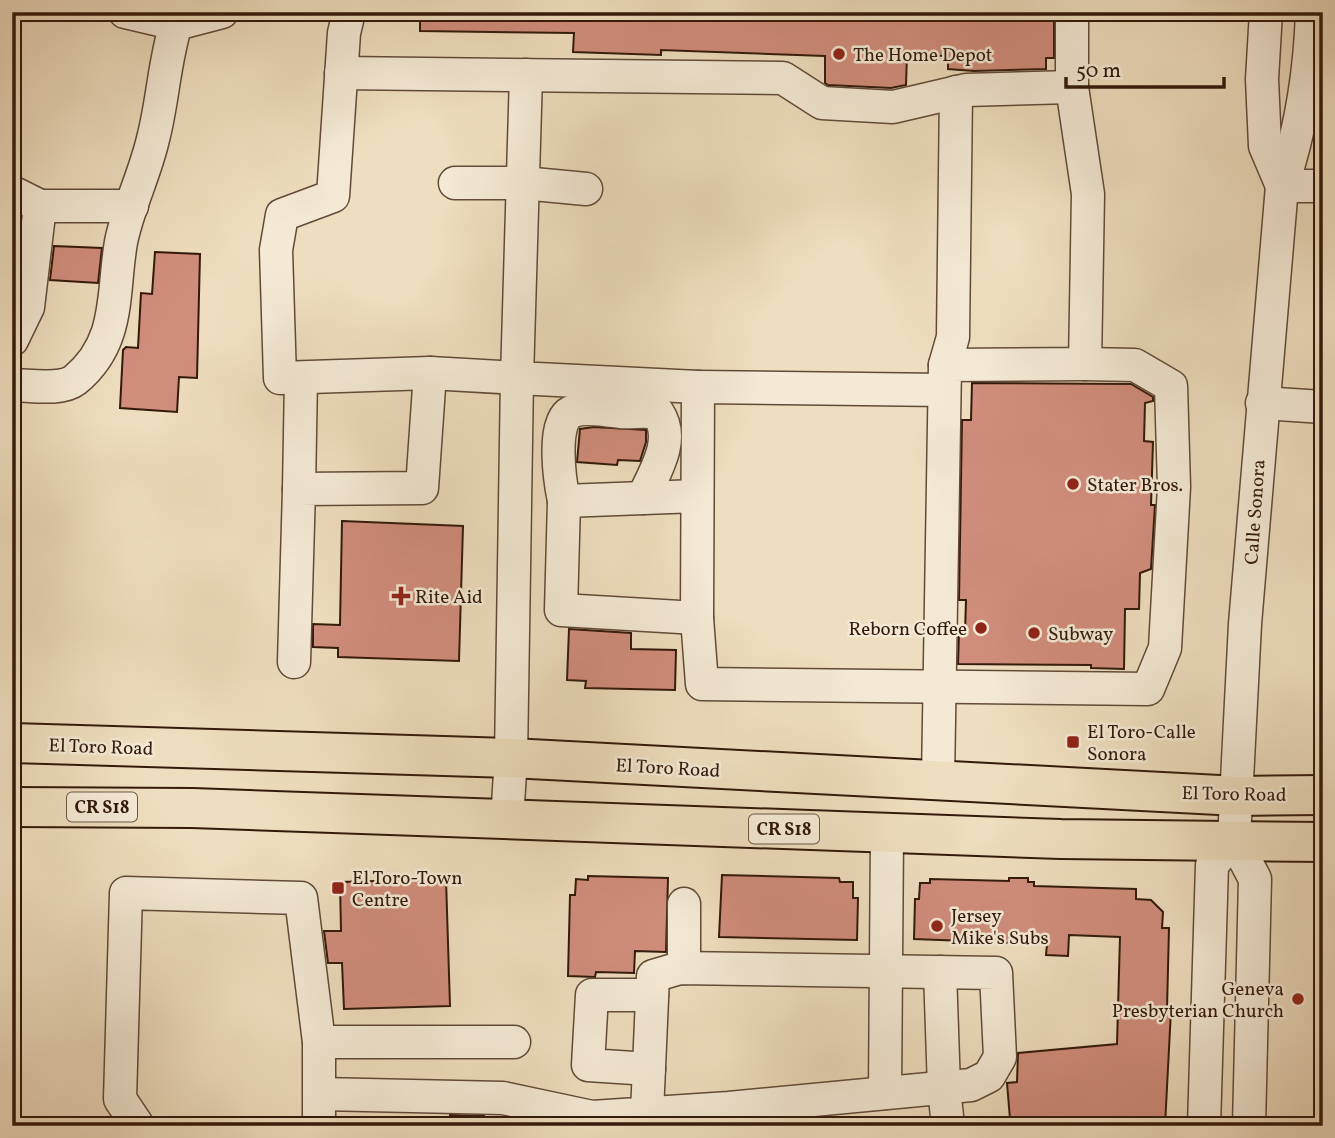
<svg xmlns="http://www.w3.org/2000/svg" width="1335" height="1138" font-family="Vollkorn,serif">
<rect width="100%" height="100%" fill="#eeddbe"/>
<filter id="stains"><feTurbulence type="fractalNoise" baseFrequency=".00286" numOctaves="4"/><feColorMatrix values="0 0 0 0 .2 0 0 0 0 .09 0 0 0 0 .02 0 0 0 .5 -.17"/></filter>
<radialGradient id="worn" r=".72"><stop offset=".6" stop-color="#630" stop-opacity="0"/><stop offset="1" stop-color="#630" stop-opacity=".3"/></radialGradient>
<g fill="#d08d7c" stroke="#33190b" stroke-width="2">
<polygon points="420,12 1054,12 1054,58 1046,58 1046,69 974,71 948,69 948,56 907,55 906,85 891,88 828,85 825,83 825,56 661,50 661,55 573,52 574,33 420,31"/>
<polygon points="54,246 102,248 98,283 50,280"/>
<polygon points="155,252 200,254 197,378 179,377 177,412 120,408 123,350 126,347 138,348 141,293 152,294"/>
<polygon points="972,383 1131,384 1153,397 1153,401 1145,403 1144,441 1153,442 1151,505 1155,505 1151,569 1140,573 1139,609 1125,609 1124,669 1091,668 1091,665 958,664 959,632 965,632 966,600 959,600 962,420 971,420"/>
<polygon points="594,427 646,430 646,442 640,461 618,460 617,465 577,462 580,429"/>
<polygon points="342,521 463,526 459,661 338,657 338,648 313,647 313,624 340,625"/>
<polygon points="569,629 631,633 631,649 676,650 675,690 585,688 586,681 567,680"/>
<polygon points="722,875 839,878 840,882 853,882 853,898 858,898 857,940 719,937"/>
<polygon points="588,876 668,878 666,952 635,951 634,973 596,972 595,977 568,976 570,895 575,895 576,879 588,880"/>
<polygon points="1009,878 1028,878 1028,882 1034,882 1034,886 1136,889 1136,899 1151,900 1163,912 1162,928 1169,928 1167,1009 1171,1010 1165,1126 1021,1126 1020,1118 1010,1119 1007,1083 1017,1082 1018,1053 1117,1044 1120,937 1069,935 1068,956 1046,955 1047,944 914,939 915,899 919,899 920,883 930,883 930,879 1009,881"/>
<polygon points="446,879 450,1006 344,1009 342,963 328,963 324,931 341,931 340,882"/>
<polygon points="450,1115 484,1116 484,1126 450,1126"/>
</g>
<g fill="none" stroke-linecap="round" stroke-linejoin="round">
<defs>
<g id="minor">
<polyline points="125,12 176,24"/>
<polyline points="349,12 344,33 333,196 282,215 276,250 280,378 430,373 517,378 511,758 507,819"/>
<polyline points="1266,12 1262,79 1265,146 1282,186"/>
<polyline points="341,73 783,78 822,103 893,107 966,90 1072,87"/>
<polyline points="526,75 517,378 698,387"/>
<polyline points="455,183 523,183 586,189"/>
<polyline points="1282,186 1323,186"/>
<polyline points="12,192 40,206"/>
<polyline points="12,340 28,307 40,206 132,206"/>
<polyline points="945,365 953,337 956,92"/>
<path d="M 12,385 C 30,385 61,391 75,380 C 121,342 112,294 121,242 C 128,207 145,174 153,139 C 163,101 164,62 176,24 L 222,12"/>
<polyline points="944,390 698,387 697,618 702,684 1148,689 1165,648 1174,487 1171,386 1135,365 1085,364"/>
<polyline points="1262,403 1323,407"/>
<polyline points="299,489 301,378"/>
<polyline points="697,496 564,501 561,610 697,618"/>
<path d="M 564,501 C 560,482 551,422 571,412 C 583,406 606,410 620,412 C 633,413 644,410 658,413 C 676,440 655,471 643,498"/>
<polyline points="294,662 299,489 422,488 430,373"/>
<polyline points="938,780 945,365 1085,364 1088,194 1072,87 1072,12"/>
<polyline points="1234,839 1255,879 1249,1126"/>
<polyline points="684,968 684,904"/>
<polyline points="940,972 944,1088 948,1126"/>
<polyline points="319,1042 514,1042"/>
<polyline points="649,1069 588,1065 592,995 652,995"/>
<polyline points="885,1093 887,833"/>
<polyline points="320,1094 503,1098 592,1117 729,1108 971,1085 989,1076 1000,1057 996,973 680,968 653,976 647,1113"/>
<polyline points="138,1126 120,1099 126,893 301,898 319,1042 319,1126"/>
<path d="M 1204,1126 L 1212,865 L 1234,839 L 1245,624 L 1282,186 C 1301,130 1310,72 1312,12"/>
</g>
<g id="major">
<polyline points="12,743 511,758 1238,796 1323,795"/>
<polyline points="12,807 192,808 1061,839 1323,842"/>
</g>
</defs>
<use href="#minor" stroke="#624a38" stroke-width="35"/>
<use href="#major" stroke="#33190b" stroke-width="42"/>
<use href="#minor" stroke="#f4e9d5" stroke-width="32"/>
<use href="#major" stroke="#eeddbe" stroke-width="38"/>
</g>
<g fill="#8f2418" stroke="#f4e9d5" stroke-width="2.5">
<circle cx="839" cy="54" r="7"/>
<circle cx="1073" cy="484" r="7"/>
<path d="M397.5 585.5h7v7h7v7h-7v7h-7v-7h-7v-7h7z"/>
<circle cx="981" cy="628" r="7"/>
<circle cx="1034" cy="633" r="7"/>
<rect x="1066" y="735" width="14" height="14" rx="3.5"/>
<rect x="331" y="881" width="14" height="14" rx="3.5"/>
<circle cx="937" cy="926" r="7"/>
<circle cx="1298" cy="999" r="7"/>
</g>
<g text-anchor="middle" stroke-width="5" stroke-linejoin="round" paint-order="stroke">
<g fill="#f4e9d5" stroke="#6d5748" stroke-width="2">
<rect x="67" y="792.5" width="70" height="29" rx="5"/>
<rect x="749" y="814.5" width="70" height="29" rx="5"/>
</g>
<g font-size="18" font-weight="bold" fill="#33190b">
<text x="102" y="813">CR S18</text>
<text x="784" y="835">CR S18</text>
</g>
<g font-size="19" fill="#33190b" stroke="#f4e9d5" text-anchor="start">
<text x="853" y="61">The Home Depot</text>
<text x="1087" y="491">Stater Bros.</text>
<text x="415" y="603">Rite Aid</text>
<text x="967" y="635" text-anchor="end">Reborn Coffee</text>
<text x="1048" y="640">Subway</text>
<text x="1087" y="738">El Toro-Calle<tspan x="1087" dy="22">Sonora</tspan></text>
<text x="352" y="884">El Toro-Town<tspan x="352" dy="22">Centre</tspan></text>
<text x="951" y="922">Jersey<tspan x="951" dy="22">Mike's Subs</tspan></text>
<text x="1284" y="995" text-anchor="end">Geneva<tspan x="1284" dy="22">Presbyterian Church</tspan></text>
</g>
<g font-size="19" fill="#33190b" stroke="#f4e9d5">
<text transform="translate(1254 512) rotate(-86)" y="7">Calle Sonora</text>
<text transform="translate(101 746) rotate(2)" y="7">El Toro Road</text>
<text transform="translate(668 767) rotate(3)" y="7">El Toro Road</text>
<text transform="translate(1234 793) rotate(1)" y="7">El Toro Road</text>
</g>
</g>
<rect width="1335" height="1138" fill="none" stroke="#eeddbe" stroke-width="42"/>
<rect x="14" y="14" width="1307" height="1110" fill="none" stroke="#33190b" stroke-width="3.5"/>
<rect x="21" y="21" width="1293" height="1096" fill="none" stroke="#33190b" stroke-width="2"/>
<path d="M1066 77v10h158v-10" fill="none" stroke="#33190b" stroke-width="3.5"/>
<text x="1076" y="77" font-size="21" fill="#33190b" stroke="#f4e9d5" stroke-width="5" paint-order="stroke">50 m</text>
<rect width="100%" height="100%" filter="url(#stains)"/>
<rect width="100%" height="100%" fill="url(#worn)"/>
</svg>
